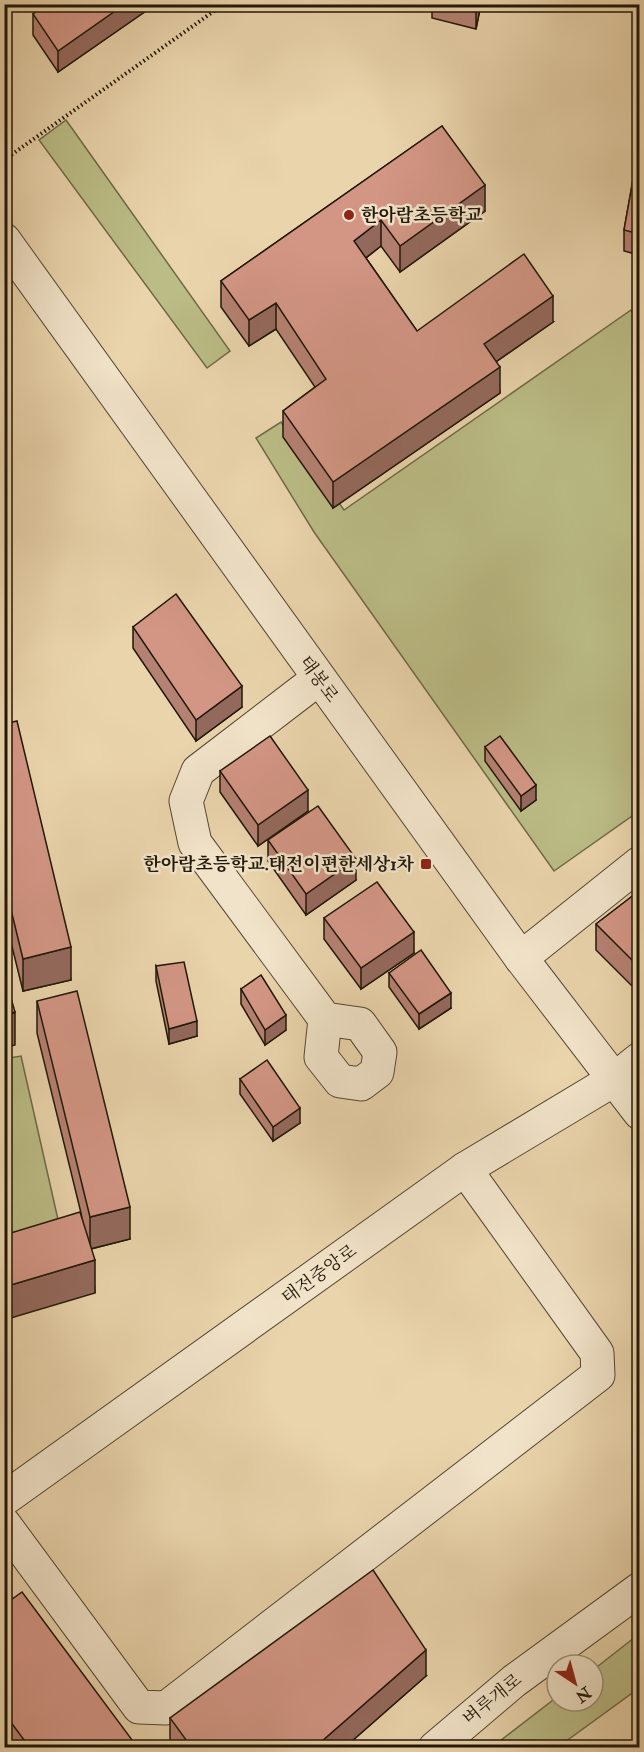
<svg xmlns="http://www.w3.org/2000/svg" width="644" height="1752" font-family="'IM FELL Double Pica','Noto Serif KR',serif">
<rect width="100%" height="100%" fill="#ead4ac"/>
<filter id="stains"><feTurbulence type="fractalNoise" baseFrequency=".00333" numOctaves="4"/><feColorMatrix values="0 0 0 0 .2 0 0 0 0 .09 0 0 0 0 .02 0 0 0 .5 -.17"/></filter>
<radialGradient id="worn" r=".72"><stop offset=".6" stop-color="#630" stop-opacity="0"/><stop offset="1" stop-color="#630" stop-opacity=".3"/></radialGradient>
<g fill="#bbbc86" stroke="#6e6a47" stroke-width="1.5">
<polygon points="66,120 230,351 207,368 39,140"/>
<polygon points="631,310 640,324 639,811 554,871 314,532 256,438 281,422 344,510"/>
<polygon points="21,1056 59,1224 4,1236 4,1059"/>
<polygon points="639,1634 639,1688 558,1747 492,1747 557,1697 557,1701 593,1701 593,1670"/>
</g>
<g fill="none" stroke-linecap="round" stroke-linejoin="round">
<defs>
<g id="minor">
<polyline points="4,240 521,958 640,1113"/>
<polyline points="318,679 198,771 186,801 195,843 325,1019 321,1057 340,1081 361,1084 377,1072 380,1052 360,1024 325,1019"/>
<polyline points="521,958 640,863"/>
<polyline points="4,1499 465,1169 615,1079 640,1059"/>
<polyline points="4,1524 139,1707 166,1708 598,1375 597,1353 465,1169"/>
<polyline points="435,1748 514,1681 640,1589"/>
</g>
</defs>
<use href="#minor" stroke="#534631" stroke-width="35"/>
<polyline stroke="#211708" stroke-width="4" stroke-dasharray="1.5 3" stroke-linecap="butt" points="4,160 224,4"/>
<use href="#minor" stroke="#f1e3c9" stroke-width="33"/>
</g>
<g fill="#b58172" stroke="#211708" stroke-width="1.5">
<polygon points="156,4 58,72 33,35 33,14"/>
<polygon points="432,4 481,4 476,29 432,18"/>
<polygon points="442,126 485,211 400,272 381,246 366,258 417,331 553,322 496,362 500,393 333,508 283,437 283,411 315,387 276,329 249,346 221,307 221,281"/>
<polygon points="639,146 639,255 624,251 624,230"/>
<polygon points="133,627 242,707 196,741 133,648"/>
<polygon points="4,724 71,980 23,991 4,914"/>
<polygon points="485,747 536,800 521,811 485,761"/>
<polygon points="220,771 308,811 258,846 220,792"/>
<polygon points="268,840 356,880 306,915 268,861"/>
<polygon points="639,891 639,993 596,950 596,924"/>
<polygon points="324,918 414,953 361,989 324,939"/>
<polygon points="156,966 197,1036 169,1044 156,981"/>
<polygon points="389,973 451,1008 419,1029 389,987"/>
<polygon points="241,989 286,1030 265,1045 241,1004"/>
<polygon points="37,1001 130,1239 91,1249 95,1293 81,1213 37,1033"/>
<polygon points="240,1079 300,1123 273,1141 240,1094"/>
<polygon points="4,1605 138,1748 11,1748 4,1739"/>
<polygon points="426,1676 344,1748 173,1748 170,1744 170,1718"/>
</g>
<g fill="#94695d" stroke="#211708" stroke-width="1.5">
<polygon points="125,4 156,4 58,72 58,51"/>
<polygon points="477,4 481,4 476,29 476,8"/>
<polygon points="485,185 485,211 400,272 400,246"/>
<polygon points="381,220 381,246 354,267 354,241"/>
<polygon points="553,296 553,322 484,370 484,344"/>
<polygon points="276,303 276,329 249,346 249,320"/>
<polygon points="500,367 500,393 333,508 333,482"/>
<polygon points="9,685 9,717 4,718 4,686"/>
<polygon points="242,686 242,707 196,741 196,720"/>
<polygon points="536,785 536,800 521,811 521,796"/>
<polygon points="308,790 308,811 258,846 258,825"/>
<polygon points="356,859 356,880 306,915 306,894"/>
<polygon points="414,932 414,953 361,989 361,968"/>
<polygon points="71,947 71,980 23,991 23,959"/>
<polygon points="451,993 451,1008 419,1029 419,1014"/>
<polygon points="15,1012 15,1045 4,1048 4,1015"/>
<polygon points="286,1015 286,1030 265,1045 265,1030"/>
<polygon points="197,1021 197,1036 169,1044 169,1029"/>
<polygon points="300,1108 300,1123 273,1141 273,1127"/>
<polygon points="130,1207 130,1239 90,1249 90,1217"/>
<polygon points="95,1260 95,1293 4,1320 4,1287"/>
<polygon points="426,1650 426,1676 344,1748 314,1748"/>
</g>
<g fill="#d39685" stroke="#211708" stroke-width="1.5">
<polygon points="47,4 125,4 58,51 33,14"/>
<polygon points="462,4 477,4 476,8"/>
<polygon points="442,126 485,185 400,246 381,220 354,241 417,331 524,254 553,296 484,344 500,367 333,482 283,411 326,379 276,303 249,320 221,281"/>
<polygon points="639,146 639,234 624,230"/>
<polygon points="176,594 242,686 196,720 133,627"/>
<polygon points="4,663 9,685 4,686"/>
<polygon points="17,721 71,947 23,959 4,881 4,724"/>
<polygon points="270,736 308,790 258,825 220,771"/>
<polygon points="500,736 536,785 521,796 485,747"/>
<polygon points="318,806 356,859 306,894 268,840"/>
<polygon points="377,882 414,932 361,968 324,918"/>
<polygon points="639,891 639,967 596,924"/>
<polygon points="421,950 451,993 419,1014 389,973"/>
<polygon points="184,962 197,1021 169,1029 156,966"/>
<polygon points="4,974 15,1012 4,1015"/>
<polygon points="261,975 286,1015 265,1030 241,989"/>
<polygon points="77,991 130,1207 90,1217 37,1001"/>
<polygon points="267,1060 300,1108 273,1127 240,1079"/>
<polygon points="80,1212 95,1260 4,1287 4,1235"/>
<polygon points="373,1570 426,1650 314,1748 192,1748 170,1718"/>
<polygon points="22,1592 138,1748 30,1748 4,1713 4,1605"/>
</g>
<g fill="#8f2418" stroke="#f1e3c9" stroke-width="2">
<circle cx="349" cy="215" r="6"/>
<rect x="420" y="858" width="12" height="12" rx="3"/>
</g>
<g text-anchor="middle" stroke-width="5" stroke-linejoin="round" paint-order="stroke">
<g font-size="18" font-weight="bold" fill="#211708" stroke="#f1e3c9" text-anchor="start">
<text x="361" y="221">한아람초등학교</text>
<text x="414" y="870" text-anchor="end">한아람초등학교.태전이편한세상1차</text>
</g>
<g font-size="18" fill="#211708" stroke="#f1e3c9">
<text transform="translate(319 679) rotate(54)" y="6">태봉로</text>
<text transform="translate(319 1274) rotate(-36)" y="6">태전중앙로</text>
<text transform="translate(492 1699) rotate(-39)" y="6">벼루개로</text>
</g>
</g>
<rect width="644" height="1752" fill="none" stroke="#ead4ac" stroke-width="24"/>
<rect x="6" y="6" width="632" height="1740" fill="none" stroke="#211708" stroke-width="3"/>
<rect x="12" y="12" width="620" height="1728" fill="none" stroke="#211708" stroke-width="1.5"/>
<g transform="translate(575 1683) rotate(144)"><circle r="28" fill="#f1e3c9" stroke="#9e917c" stroke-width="1.5"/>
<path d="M0-4.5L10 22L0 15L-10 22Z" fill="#8f2418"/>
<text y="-9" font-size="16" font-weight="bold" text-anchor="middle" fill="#211708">N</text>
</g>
<rect width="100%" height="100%" filter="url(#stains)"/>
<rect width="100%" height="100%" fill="url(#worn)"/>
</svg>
